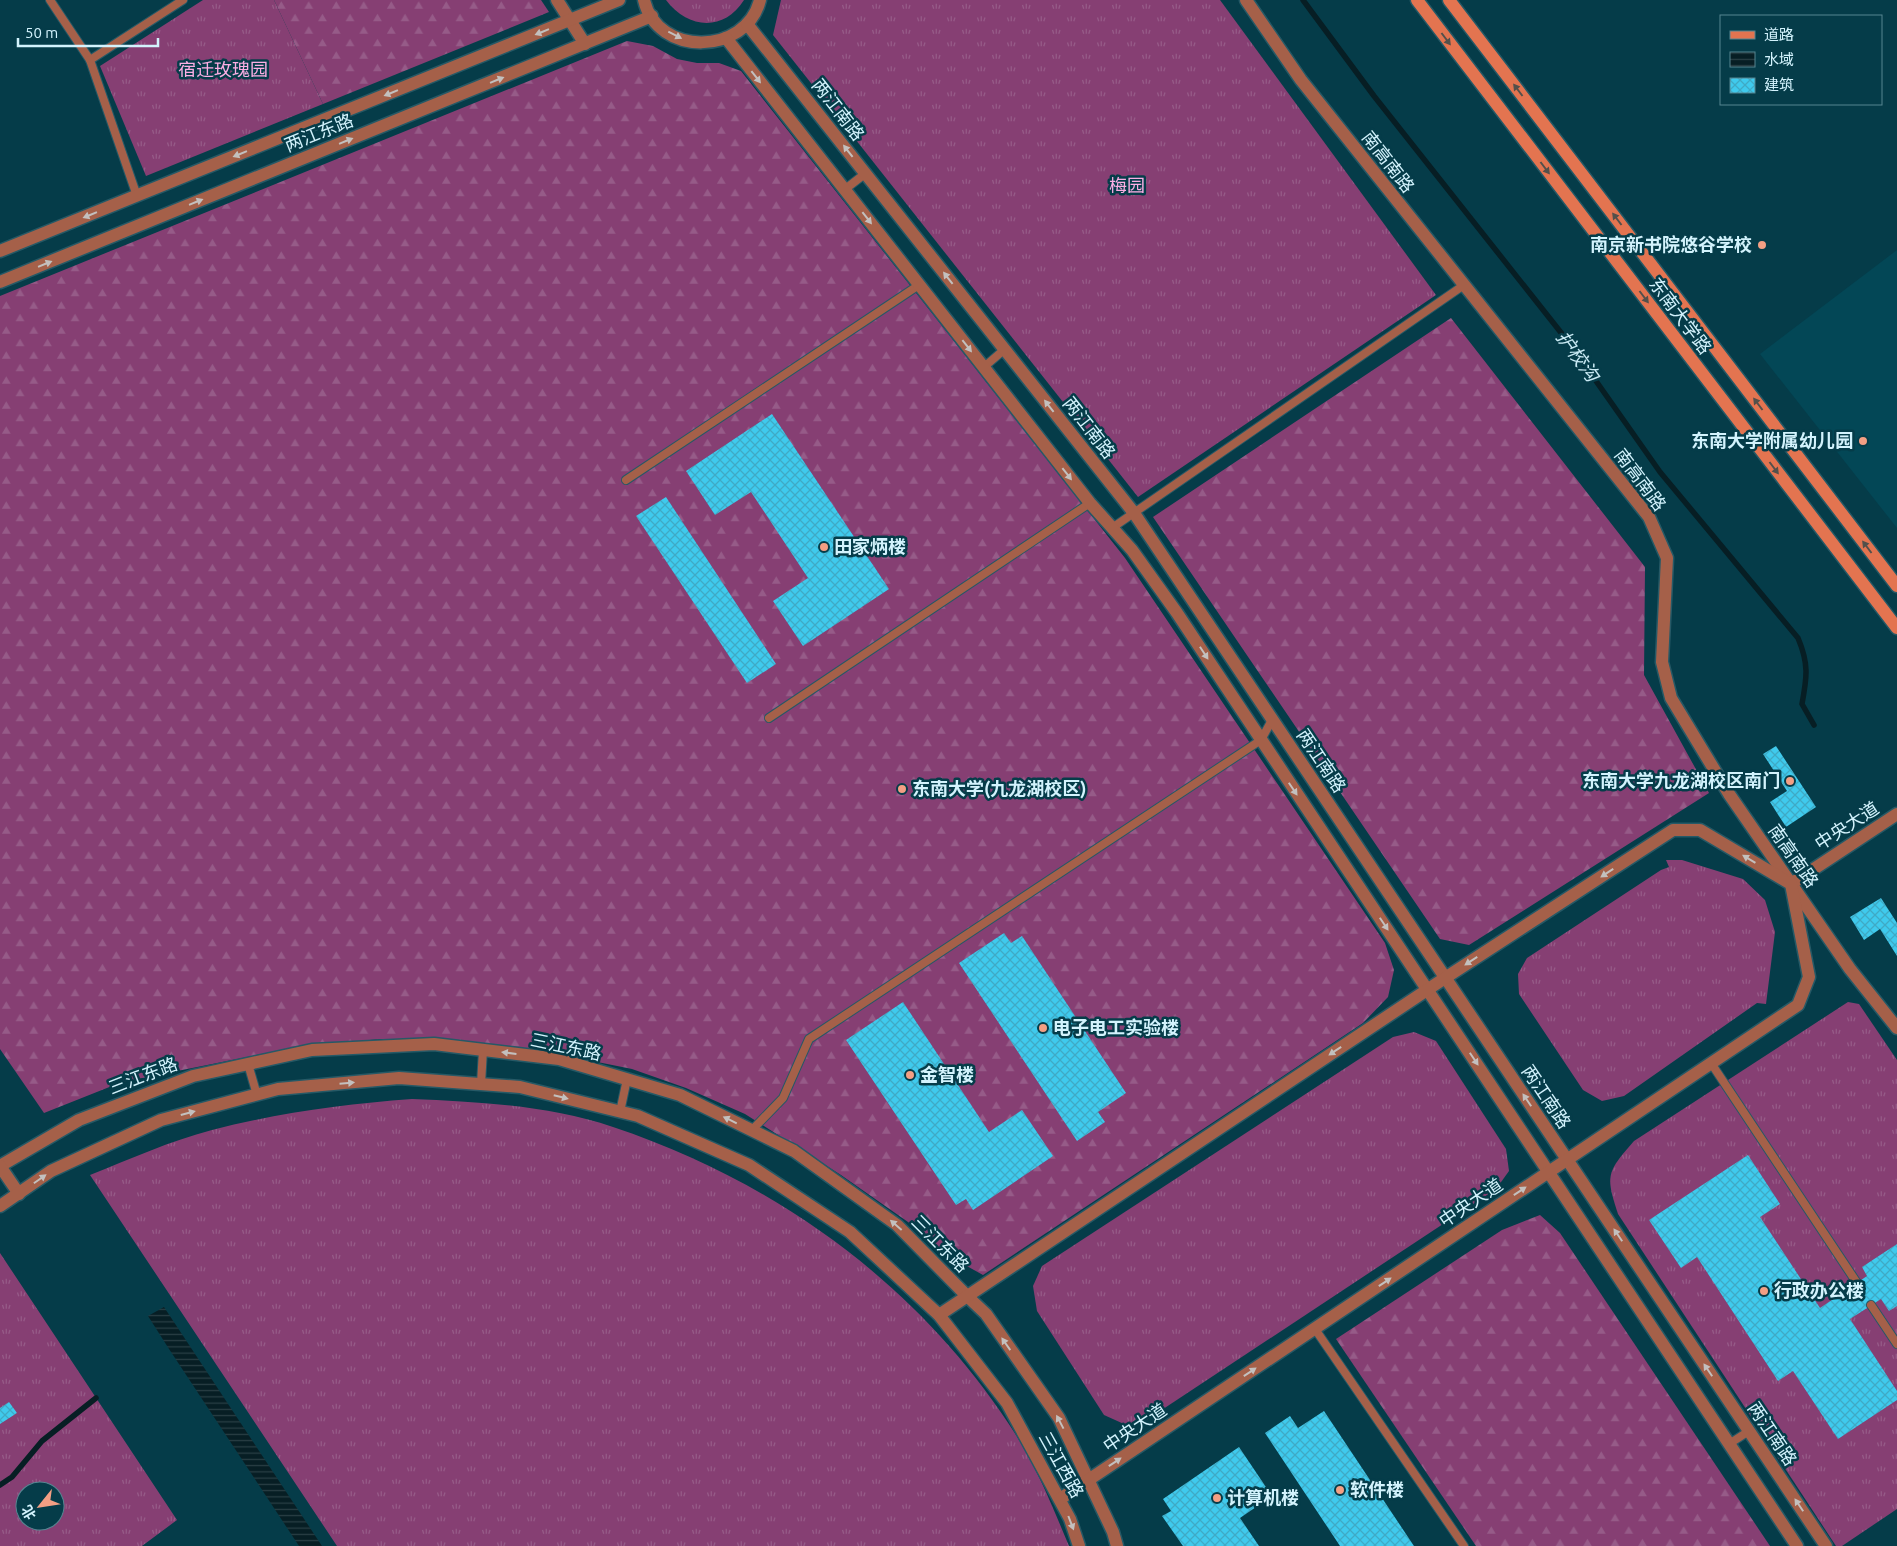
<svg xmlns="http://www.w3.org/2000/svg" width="1897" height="1546" font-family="Ubuntu,'Noto Sans SC',sans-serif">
<defs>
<pattern id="grass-tufts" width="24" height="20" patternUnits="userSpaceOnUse" patternTransform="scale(1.25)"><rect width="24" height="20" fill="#863f73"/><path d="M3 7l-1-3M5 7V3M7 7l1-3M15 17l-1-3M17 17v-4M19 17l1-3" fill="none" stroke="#965b88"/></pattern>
<pattern id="forest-firs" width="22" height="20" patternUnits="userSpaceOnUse" patternTransform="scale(1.25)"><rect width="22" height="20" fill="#863f73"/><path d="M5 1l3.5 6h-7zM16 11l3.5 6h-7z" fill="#965b88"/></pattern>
<pattern id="water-rules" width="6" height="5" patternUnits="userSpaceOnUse" patternTransform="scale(1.25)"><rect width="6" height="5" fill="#071e24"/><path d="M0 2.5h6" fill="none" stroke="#2a3f45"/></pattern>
<pattern id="building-cross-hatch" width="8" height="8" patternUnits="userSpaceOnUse" patternTransform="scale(1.25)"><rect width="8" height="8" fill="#3fcaed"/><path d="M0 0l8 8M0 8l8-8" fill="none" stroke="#3faac5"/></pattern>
</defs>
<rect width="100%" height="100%" fill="#053c49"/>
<polygon fill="#034756" points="1897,250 1897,528 1760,354"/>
<g fill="url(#grass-tufts)" fill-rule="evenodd">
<polygon points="203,0 274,0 323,104 146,176 100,66"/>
<path d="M 666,0 L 744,0 C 723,33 687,28 666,0 Z"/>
<polygon points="781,0 1220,0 1436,295 1138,497 773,35"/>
<polygon points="1666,860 1682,860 1743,879 1765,900 1775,932 1766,1004 1757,1003 1624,1096 1602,1101 1583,1090 1519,994 1518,974 1527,958 1661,870 1669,867"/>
<path d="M 1848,1002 L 1859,1004 L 1897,1060 L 1897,1509 L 1842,1546 L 1836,1546 L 1618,1214 C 1605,1175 1607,1172 1634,1141 Z"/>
<polygon points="1414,1032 1436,1041 1506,1149 1509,1171 1496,1189 1145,1421 1124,1424 1104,1415 1037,1311 1033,1286 1042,1266 1393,1037"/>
<path d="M 412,1099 C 479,1102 548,1105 613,1127 C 778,1182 922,1287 1016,1435 C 1038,1470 1053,1508 1069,1546 L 337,1546 L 90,1175 C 130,1159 170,1141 212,1130 C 277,1113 345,1104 412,1099 Z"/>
<path d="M 0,1253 L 177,1520 L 142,1546 L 0,1546 ZM 25,1491 L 55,1491 L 55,1521 L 25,1521 Z"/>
</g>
<g fill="url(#forest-firs)">
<polygon points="274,0 541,0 549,12 323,104"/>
<polygon points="627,41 653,46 677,59 697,63 719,63 741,71 1125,558 1385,943 1394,970 1388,997 1363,1023 983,1275 947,1255 908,1222 841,1175 745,1114 686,1088 632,1069 563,1055 471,1042 380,1039 297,1047 122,1082 44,1113 0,1049 0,296"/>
<polygon points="1451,318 1645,567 1644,675 1709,793 1469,945 1440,939 1153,517"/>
<polygon points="1540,1215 1560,1233 1770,1546 1476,1546 1336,1339 1502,1230"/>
</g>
<polygon fill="url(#water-rules)" points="164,1307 322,1546 299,1546 169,1349 148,1316"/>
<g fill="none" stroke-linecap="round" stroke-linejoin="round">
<g stroke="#071e24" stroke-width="5.5">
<path d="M 1303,0 L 1374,96 L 1570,344 L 1660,472 L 1798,638 C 1809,664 1807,677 1802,704 L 1814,725"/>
<polyline points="0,1485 12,1477 42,1441 96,1398"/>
</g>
</g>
<g fill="url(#building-cross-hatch)">
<polygon points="772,414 889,589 803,646 773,601 808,578 751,492 715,515 686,471"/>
<polygon points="666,497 776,664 747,683 636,516"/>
<polygon points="1776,746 1816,807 1786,827 1770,802 1787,791 1763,754"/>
<polygon points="1881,898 1897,923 1897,956 1880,929 1864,940 1850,917"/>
<polygon points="1004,933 1011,943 1022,936 1126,1093 1098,1112 1105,1122 1077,1141 959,963"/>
<polygon points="903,1002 989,1132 1022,1110 1053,1156 973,1210 966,1199 956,1205 846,1040"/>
<polygon points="1748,1155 1780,1204 1760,1217 1820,1308 1867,1276 1862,1267 1897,1244 1897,1306 1889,1311 1881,1299 1850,1319 1897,1391 1897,1400 1838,1439 1793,1371 1778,1381 1697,1257 1681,1268 1649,1220"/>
<polygon points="9,1402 17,1413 0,1424 0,1408"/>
<polygon points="1324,1411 1414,1546 1340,1546 1265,1433 1290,1416 1298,1428"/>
<polygon points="1239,1447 1272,1496 1240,1518 1259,1546 1183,1546 1162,1516 1171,1511 1163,1499"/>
</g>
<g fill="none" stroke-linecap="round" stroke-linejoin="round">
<defs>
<g id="lane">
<polyline points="50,0 90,60"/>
<polyline points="844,190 866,173"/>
<polyline points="137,196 90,60 183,0"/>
<polyline points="984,367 1005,349"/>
<polyline points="626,480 919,285"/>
<polyline points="1112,528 1464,285"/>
<polyline points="769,718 1090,503"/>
<polyline points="1711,1063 1857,1283"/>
<polyline points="248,1064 257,1095"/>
<polyline points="481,1084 483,1050"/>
<polyline points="620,1112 627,1079"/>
<polyline points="752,1130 783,1098 809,1039 1261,740 1272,720"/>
<polyline points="1871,1305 1897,1344"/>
<polyline points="1315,1329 1464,1546"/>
<polyline points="1729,1444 1749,1431"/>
</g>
<g id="street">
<polyline points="557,0 585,44"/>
<path d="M 644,0 C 657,57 746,56 760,0"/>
<polyline points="1246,0 1301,80 1649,517 1667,558 1662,662 1671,698 1729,794 1850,969 1897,1028"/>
<polyline points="747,24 1134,513 1826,1546"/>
<polyline points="726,38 1090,503 1132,550 1177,613 1797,1546"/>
<polyline points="0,251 619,0"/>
<polyline points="0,282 652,16"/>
<polyline points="1791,884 1897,814"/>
<polyline points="0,1166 79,1120 193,1076 312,1050 434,1044 559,1059 680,1095 794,1151 897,1225 967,1296 986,1314 1059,1418 1113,1532 1117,1546"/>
<polyline points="0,1166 19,1194"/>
<polyline points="0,1206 51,1171 161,1120 278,1089 399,1078 520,1087 638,1116 749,1165 850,1232 939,1315 1007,1403 1070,1519 1079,1546"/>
<polyline points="939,1315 1445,978 1673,830 1700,830 1791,884 1809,977 1798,1005 1060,1499"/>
</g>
<g id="secondary">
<polyline points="1417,0 1897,628"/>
<polyline points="1449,0 1897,586"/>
</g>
</defs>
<use href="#lane" stroke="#265966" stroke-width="10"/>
<use href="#street" stroke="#265966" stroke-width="15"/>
<use href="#secondary" stroke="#265966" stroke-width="15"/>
<use href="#lane" stroke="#a56049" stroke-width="8"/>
<use href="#street" stroke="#a56049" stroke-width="12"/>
<use href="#secondary" stroke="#e37450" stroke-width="12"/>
</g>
<defs><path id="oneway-solid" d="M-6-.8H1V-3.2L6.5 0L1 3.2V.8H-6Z" transform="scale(1.25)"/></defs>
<g fill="#c3c0be">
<use href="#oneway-solid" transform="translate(542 32) rotate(158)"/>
<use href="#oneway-solid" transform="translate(675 35) rotate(27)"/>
<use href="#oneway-solid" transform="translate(756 77) rotate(52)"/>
<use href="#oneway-solid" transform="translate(497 80) rotate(-22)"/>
<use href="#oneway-solid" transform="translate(391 93) rotate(158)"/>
<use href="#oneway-solid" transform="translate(346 141) rotate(-22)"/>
<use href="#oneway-solid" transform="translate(848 151) rotate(-128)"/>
<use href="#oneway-solid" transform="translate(240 154) rotate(158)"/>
<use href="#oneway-solid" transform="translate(196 202) rotate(-22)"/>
<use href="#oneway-solid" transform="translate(90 215) rotate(158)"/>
<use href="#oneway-solid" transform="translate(867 218) rotate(52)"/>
<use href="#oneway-solid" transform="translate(45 264) rotate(-22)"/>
<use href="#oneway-solid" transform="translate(948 278) rotate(-128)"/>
<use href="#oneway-solid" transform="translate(967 346) rotate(52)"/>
<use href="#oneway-solid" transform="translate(1049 406) rotate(-128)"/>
<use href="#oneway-solid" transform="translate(1067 474) rotate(52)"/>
<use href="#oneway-solid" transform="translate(1204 653) rotate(57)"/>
<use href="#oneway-solid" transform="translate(1293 789) rotate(56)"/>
<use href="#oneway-solid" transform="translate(1749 859) rotate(-149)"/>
<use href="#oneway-solid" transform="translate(1607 873) rotate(147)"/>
<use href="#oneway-solid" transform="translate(1384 924) rotate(56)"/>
<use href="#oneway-solid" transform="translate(1471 961) rotate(147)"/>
<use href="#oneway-solid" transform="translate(1335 1051) rotate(146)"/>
<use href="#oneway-solid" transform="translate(509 1053) rotate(-173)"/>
<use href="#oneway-solid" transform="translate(1474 1059) rotate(56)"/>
<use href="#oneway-solid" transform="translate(347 1083) rotate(-5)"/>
<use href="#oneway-solid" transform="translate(561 1097) rotate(14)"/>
<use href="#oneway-solid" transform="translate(1527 1100) rotate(-124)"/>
<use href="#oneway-solid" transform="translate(188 1113) rotate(-15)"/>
<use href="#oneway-solid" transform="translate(730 1120) rotate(-154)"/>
<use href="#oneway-solid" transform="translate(40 1179) rotate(-35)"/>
<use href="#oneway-solid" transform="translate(1520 1191) rotate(-34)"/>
<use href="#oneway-solid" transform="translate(896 1225) rotate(-139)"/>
<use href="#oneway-solid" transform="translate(1618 1235) rotate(-124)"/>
<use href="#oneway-solid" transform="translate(1385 1282) rotate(-34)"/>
<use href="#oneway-solid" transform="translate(1006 1344) rotate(-125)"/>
<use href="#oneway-solid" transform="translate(1708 1370) rotate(-124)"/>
<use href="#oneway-solid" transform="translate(1250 1372) rotate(-34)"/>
<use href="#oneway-solid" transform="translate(1060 1422) rotate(-118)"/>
<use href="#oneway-solid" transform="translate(1115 1462) rotate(-34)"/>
<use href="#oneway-solid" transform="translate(1799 1505) rotate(-124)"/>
<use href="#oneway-solid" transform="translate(1071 1523) rotate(69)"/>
</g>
<g fill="#53504b">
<use href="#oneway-solid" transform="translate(1446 39) rotate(53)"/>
<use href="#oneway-solid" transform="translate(1518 90) rotate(-127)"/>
<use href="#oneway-solid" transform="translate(1545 168) rotate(53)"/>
<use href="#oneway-solid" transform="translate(1617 219) rotate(-127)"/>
<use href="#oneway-solid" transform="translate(1644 297) rotate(53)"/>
<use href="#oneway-solid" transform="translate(1758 404) rotate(-127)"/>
<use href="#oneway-solid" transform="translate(1774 468) rotate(53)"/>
<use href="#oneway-solid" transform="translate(1867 547) rotate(-127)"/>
</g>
<g fill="#f39f84" stroke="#053c49" stroke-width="2">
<circle cx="1762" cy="245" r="5"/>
<circle cx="1863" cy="441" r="5"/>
<circle cx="824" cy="547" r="5"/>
<circle cx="1790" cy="781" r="5"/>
<circle cx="902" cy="789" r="5"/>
<circle cx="1043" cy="1028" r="5"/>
<circle cx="910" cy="1075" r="5"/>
<circle cx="1764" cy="1291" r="5"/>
<circle cx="1340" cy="1490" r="5"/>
<circle cx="1217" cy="1498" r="5"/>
</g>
<g text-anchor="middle" stroke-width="5" stroke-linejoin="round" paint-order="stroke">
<g font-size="18" fill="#fbaee3" stroke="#053c49">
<text x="223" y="76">宿迁玫瑰园</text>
<text x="1127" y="192">梅园</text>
</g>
<g font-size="18" fill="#d3f3fd" stroke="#053c49">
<text transform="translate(838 110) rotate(52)" y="6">两江南路</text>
<text transform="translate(319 133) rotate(-22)" y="6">两江东路</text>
<text transform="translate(1388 162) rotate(52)" y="6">南高南路</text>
<text transform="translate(1680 316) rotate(53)" y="6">东南大学路</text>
<text transform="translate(1089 428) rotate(52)" y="6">两江南路</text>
<text transform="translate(1640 480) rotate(53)" y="6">南高南路</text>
<text transform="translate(1321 761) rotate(56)" y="6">两江南路</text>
<text transform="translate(1847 826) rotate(-33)" y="6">中央大道</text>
<text transform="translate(1793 856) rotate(55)" y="6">南高南路</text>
<text transform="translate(566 1047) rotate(12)" y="6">三江东路</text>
<text transform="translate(143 1076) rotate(-21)" y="6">三江东路</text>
<text transform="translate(1546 1097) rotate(56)" y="6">两江南路</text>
<text transform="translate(1471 1203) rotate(-34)" y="6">中央大道</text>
<text transform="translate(940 1244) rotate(45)" y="6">三江东路</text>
<text transform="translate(1135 1428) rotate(-34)" y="6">中央大道</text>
<text transform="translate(1772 1434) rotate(56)" y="6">两江南路</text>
<text transform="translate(1061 1465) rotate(61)" y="6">三江西路</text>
</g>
<g font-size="18" font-weight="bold" fill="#d3f3fd" stroke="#053c49" text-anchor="start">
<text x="1752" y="251" text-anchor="end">南京新书院悠谷学校</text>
<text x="1853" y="447" text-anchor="end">东南大学附属幼儿园</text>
<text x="834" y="553">田家炳楼</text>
<text x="1780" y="787" text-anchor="end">东南大学九龙湖校区南门</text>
<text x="912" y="795">东南大学(九龙湖校区)</text>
<text x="1053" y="1034">电子电工实验楼</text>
<text x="920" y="1081">金智楼</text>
<text x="1774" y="1297">行政办公楼</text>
<text x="1350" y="1496">软件楼</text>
<text x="1227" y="1504">计算机楼</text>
</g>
<g font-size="19" font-style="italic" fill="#c9eaf4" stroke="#053c49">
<text transform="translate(1578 356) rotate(54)" y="7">护校沟</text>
</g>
</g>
<rect x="1720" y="15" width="162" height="90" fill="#053c49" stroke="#578591"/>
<rect x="1730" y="31" width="25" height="8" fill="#e37450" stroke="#578591"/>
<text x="1764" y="40" font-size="15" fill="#d3f3fd">道路</text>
<rect x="1730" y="52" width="25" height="15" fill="url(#water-rules)" stroke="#578591"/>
<text x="1764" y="65" font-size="15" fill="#d3f3fd">水域</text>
<rect x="1730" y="78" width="25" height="15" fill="url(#building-cross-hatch)" stroke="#578591"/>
<text x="1764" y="90" font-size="15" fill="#d3f3fd">建筑</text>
<g transform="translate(40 1506) rotate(240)"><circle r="24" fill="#053c49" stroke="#578591"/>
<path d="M0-4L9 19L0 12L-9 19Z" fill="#f39f84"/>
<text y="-8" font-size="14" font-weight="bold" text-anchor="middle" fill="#d3f3fd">北</text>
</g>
<path d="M18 38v8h140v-8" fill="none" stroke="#d3f3fd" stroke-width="2.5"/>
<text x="25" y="38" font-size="15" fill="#d3f3fd" stroke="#053c49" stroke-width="4" paint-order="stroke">50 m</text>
</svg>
